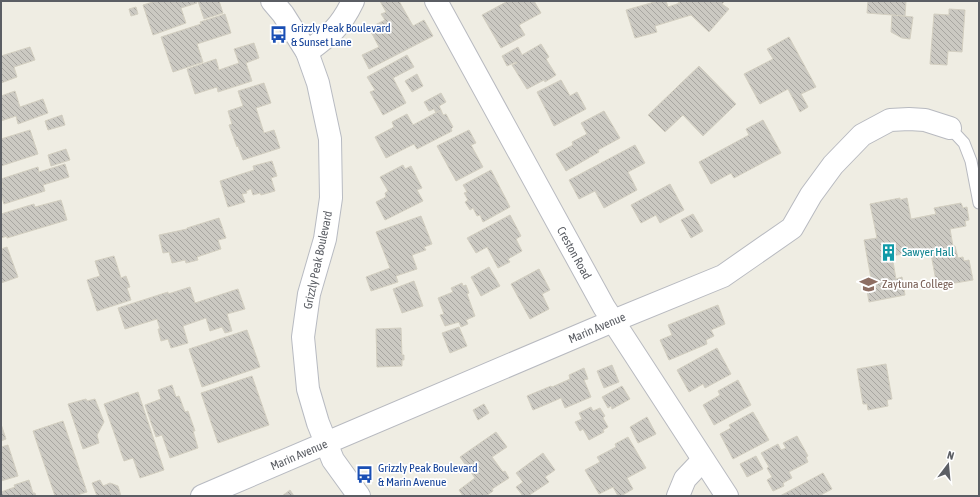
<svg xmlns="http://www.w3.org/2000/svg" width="980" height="497" font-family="'Asap Condensed',sans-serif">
<defs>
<pattern id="building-back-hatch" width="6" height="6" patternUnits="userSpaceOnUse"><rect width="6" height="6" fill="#cbc9c2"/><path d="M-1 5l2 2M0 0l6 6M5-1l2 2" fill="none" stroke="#a8a6a1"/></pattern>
</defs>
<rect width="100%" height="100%" fill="#efede3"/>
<g fill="url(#building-back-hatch)" stroke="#d3cfc1">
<polygon points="156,1 196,1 197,3 181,8 186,23 153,35 143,5"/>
<polygon points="198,1 219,1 223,13 204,19"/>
<polygon points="380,1 399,1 413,26 424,20 433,36 369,69 362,55 379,47 369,28 385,20 381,14 386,12"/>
<polygon points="508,1 534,1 541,13 519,25 525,35 501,48 482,15"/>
<polygon points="658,1 666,1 668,7 680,3 678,2 679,1 725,1 722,4 729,9 709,32 691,15 655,26 657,32 635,38 626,10"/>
<polygon points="868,1 906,1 905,16 867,13"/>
<polygon points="136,7 138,14 131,16 129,9"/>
<polygon points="949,9 965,10 962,52 948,51 947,65 930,64 934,14 949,15"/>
<polygon points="225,14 231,33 197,44 203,62 173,72 161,37 201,24 200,22"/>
<polygon points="892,15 913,17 910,39 902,38 891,32"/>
<polygon points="789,37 816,87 801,94 808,107 800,112 788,89 760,104 744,74 773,59 767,49"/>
<polygon points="254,43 259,58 246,63 252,81 218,92 217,87 195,94 187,69 216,59 219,70 239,63 234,49"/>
<polygon points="541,44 549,57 546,59 556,75 545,82 544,80 527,89 512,65 517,63 516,62 507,66 502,56 518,47 522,55"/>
<polygon points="30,47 35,60 14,67 17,77 1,83 1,56"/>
<polygon points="407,55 414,67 393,78 406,103 383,115 370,92 375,90 367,77"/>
<polygon points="699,66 736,104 703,136 683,115 665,132 648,115"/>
<polygon points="417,74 423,86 412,92 405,81"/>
<polygon points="561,80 570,96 577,92 586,109 554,126 537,92"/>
<polygon points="264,83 271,103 256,108 264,133 274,130 280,148 243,160 238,146 237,147 229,125 232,124 228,111 243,106 238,91"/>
<polygon points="15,91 20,107 43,99 48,113 18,124 16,116 1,121 1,96"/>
<polygon points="441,93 446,102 439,106 441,110 436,113 434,109 429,111 424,102"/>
<polygon points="441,110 443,115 446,114 453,127 451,129 452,131 417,149 414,144 386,158 375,137 394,127 392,122 407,114 413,125"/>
<polygon points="604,111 620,138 598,150 599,152 566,171 556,154 573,145 572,142 587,134 581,123"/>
<polygon points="62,115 65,125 48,130 45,121"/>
<polygon points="763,120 781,153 734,178 731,173 711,184 699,162 749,135 746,129"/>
<polygon points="30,130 38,154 1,166 1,139"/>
<polygon points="469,130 476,143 471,145 483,167 456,181 437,146"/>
<polygon points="635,145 645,163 628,172 637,190 604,208 595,191 579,199 569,180"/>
<polygon points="66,149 70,160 51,166 48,155"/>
<polygon points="272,161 277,176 271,178 275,191 261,195 260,193 253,195 251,189 246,191 247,193 242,194 245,202 228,207 220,181 254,170 253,166"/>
<polygon points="65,164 69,177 43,185 45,191 4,204 1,194 1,187 3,187 1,179 38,167 39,172"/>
<polygon points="403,165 405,169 411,166 422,188 417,190 423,201 385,220 376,202 386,197 385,193 388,191 380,177"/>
<polygon points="491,170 510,207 483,222 480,215 477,216 473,208 470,210 465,202 468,200 464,193 467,192 463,185"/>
<polygon points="670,184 684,210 660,223 656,215 641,223 631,205"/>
<polygon points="900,198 900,200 907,198 911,219 936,214 934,208 961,203 963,208 967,207 969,220 965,221 966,226 950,229 953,246 955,246 958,258 963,257 964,261 969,260 973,280 937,286 930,249 892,256 896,279 902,277 905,295 869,302 866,285 872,284 864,240 877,238 870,204"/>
<polygon points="61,200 67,220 7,238 7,236 1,238 1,214 34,204 35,207"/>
<polygon points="693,214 703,231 691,238 681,220"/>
<polygon points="510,215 521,236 516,239 522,251 508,259 510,262 498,268 487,247 476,253 467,238"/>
<polygon points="421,216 432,244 424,247 426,250 412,255 417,269 396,276 398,282 371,291 366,277 390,268 376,232"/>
<polygon points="219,218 226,238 218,240 221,249 197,257 198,260 186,263 185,260 172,263 169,252 163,253 159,235 187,229 187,228"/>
<polygon points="7,247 18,277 1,283 1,249"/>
<polygon points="114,256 121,278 126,276 130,287 127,288 131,300 97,311 87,280 100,276 95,261"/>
<polygon points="489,267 500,286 481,296 471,277"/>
<polygon points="539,269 550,290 542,294 549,309 530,319 511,284"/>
<polygon points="414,281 423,306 402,313 393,289"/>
<polygon points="462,283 463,286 466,285 469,293 467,294 475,316 466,320 468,324 461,327 459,322 445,326 440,315 444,314 438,298 453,292 451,288"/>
<polygon points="190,287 195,303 238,289 245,309 227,314 232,331 225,333 222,327 210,331 206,318 183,326 188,343 171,348 168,339 161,341 158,329 160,329 157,319 125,329 118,308 168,292 168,294"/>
<polygon points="718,305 725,324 711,330 714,336 706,340 707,344 669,360 660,340 672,335 668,325"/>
<polygon points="459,327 467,346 450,353 442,333"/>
<polygon points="401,328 402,355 404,355 404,360 402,360 402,366 377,367 376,329"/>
<polygon points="247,330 260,367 202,387 189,349"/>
<polygon points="717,348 731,374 705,388 703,384 689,392 677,370"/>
<polygon points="886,364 892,399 887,400 888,406 868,410 867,404 863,404 857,369"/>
<polygon points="612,365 619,382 604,388 597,371"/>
<polygon points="584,368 588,379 584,380 591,397 565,408 561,398 533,410 527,396 551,386 552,387 570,379 569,375"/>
<polygon points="252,376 269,425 218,443 201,393"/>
<polygon points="738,380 751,405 714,425 703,405 720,395 718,391"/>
<polygon points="172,385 176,397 179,396 185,412 188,411 195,431 193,431 198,448 170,458 162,435 156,437 145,405 161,399 158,390"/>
<polygon points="622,386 630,399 612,409 611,406 608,408 602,397"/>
<polygon points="138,392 164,470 140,478 133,458 124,461 104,404"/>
<polygon points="86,399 87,401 95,399 104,422 97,435 99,443 83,449 68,404"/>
<polygon points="484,404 489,413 478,420 473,410"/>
<polygon points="591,407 593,411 600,408 605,416 603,418 608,427 603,430 604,432 589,440 583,429 580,431 575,422 582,419 579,413"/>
<polygon points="753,412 769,440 733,459 720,434 731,428 729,425"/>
<polygon points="647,417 656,434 638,443 630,427"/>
<polygon points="63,421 87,492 74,496 55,496 33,431"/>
<polygon points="1,424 6,439 1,441"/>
<polygon points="496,432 507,447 492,457 503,472 505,471 509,478 492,489 493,491 486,496 463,496 459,490 475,478 460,457"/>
<polygon points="797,436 808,456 806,457 808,462 789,472 792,478 783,483 784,486 773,491 767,480 772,477 767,468 769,467 761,453 778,444 781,450 786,448 783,443"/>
<polygon points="628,437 646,468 627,478 633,489 621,496 618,496 613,487 599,494 585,470 600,462 597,457 616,447 615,444"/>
<polygon points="8,445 18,476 1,481 1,447"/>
<polygon points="543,453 555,470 545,477 549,482 528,496 523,496 516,487 523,482 516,473"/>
<polygon points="756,456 763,469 747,477 740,464"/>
<polygon points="823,473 832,489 819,496 780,496"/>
<polygon points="29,480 33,493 35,493 36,496 1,496 1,492 15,487 14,485"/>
<polygon points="100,480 103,486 110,483 118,486 121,496 97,496 92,483"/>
<polygon points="290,490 294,496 282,496"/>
</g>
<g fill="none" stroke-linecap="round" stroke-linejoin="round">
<defs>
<polyline id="lane" points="950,128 964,143 971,161 979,203"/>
<g id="street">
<polyline points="436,1 604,307 727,496"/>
<path d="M 307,52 C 330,35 340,28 353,1"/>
<polyline points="326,443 613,321 723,276 792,228 811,195 833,165 862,135 890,120 909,119 925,120 950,128"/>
<polyline points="678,496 685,479 703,460"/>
</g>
<g id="secondary">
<polyline points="272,1 283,14 307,52 318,83 330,139 331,198 325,239 309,294 303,337 308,389 318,423 333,460 359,496"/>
<polyline points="202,496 326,443"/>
</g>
</defs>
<use href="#lane" stroke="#b8bac0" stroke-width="13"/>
<use href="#street" stroke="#b8bac0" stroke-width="24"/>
<use href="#secondary" stroke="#b8bbc2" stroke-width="24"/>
<use href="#lane" stroke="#fff" stroke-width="11"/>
<use href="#street" stroke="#fff" stroke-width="22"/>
<use href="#secondary" stroke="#fff" stroke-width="22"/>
</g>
<defs>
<symbol id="bus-bare" viewBox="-9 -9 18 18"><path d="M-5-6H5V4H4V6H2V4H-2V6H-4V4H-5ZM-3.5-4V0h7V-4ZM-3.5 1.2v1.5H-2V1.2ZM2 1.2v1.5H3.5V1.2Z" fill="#1a4fb4" stroke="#fff" stroke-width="2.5" paint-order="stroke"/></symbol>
<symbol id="building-bare" viewBox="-9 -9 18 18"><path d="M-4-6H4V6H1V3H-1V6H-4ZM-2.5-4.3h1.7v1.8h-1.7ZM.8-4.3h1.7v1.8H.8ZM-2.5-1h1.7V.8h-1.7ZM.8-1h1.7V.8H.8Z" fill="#0f9aa8" stroke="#fff" stroke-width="2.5" paint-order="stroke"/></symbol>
<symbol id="university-bare" viewBox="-9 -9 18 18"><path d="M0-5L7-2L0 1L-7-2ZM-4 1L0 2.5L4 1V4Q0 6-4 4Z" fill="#8d6e63" stroke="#fff" stroke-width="2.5" paint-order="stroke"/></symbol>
</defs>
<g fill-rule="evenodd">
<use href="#bus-bare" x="266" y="22" width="25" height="25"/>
<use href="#building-bare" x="876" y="240" width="25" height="25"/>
<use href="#university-bare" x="856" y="272" width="25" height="25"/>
<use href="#bus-bare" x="352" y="462" width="25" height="25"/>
</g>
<g text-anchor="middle" stroke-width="3.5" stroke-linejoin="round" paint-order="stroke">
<g font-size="12" fill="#164399" stroke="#fff" text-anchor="start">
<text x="291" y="32">Grizzly Peak Boulevard<tspan x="291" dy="14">&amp; Sunset Lane</tspan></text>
<text x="378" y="472">Grizzly Peak Boulevard<tspan x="378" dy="14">&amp; Marin Avenue</tspan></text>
</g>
<g font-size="12" fill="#0d838f" stroke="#fff" text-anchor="start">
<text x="902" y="256">Sawyer Hall</text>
</g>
<g font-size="12" fill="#5b5e64" stroke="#fff">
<text transform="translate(574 253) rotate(61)" y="4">Creston Road</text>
<text transform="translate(318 260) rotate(-78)" y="4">Grizzly Peak Boulevard</text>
<text transform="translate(597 328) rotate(-23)" y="4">Marin Avenue</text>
<text transform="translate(299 455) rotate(-23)" y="4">Marin Avenue</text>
</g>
<g font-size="12" fill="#785e54" stroke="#fff" text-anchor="start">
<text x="882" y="288">Zaytuna College</text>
</g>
</g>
<rect width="980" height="497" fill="none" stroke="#5b5e64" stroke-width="4"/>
<g transform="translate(948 465) rotate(16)" stroke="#ffffff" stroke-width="3" paint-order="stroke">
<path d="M0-3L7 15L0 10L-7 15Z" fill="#5b5e64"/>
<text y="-6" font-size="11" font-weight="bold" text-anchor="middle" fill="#5b5e64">N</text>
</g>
</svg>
